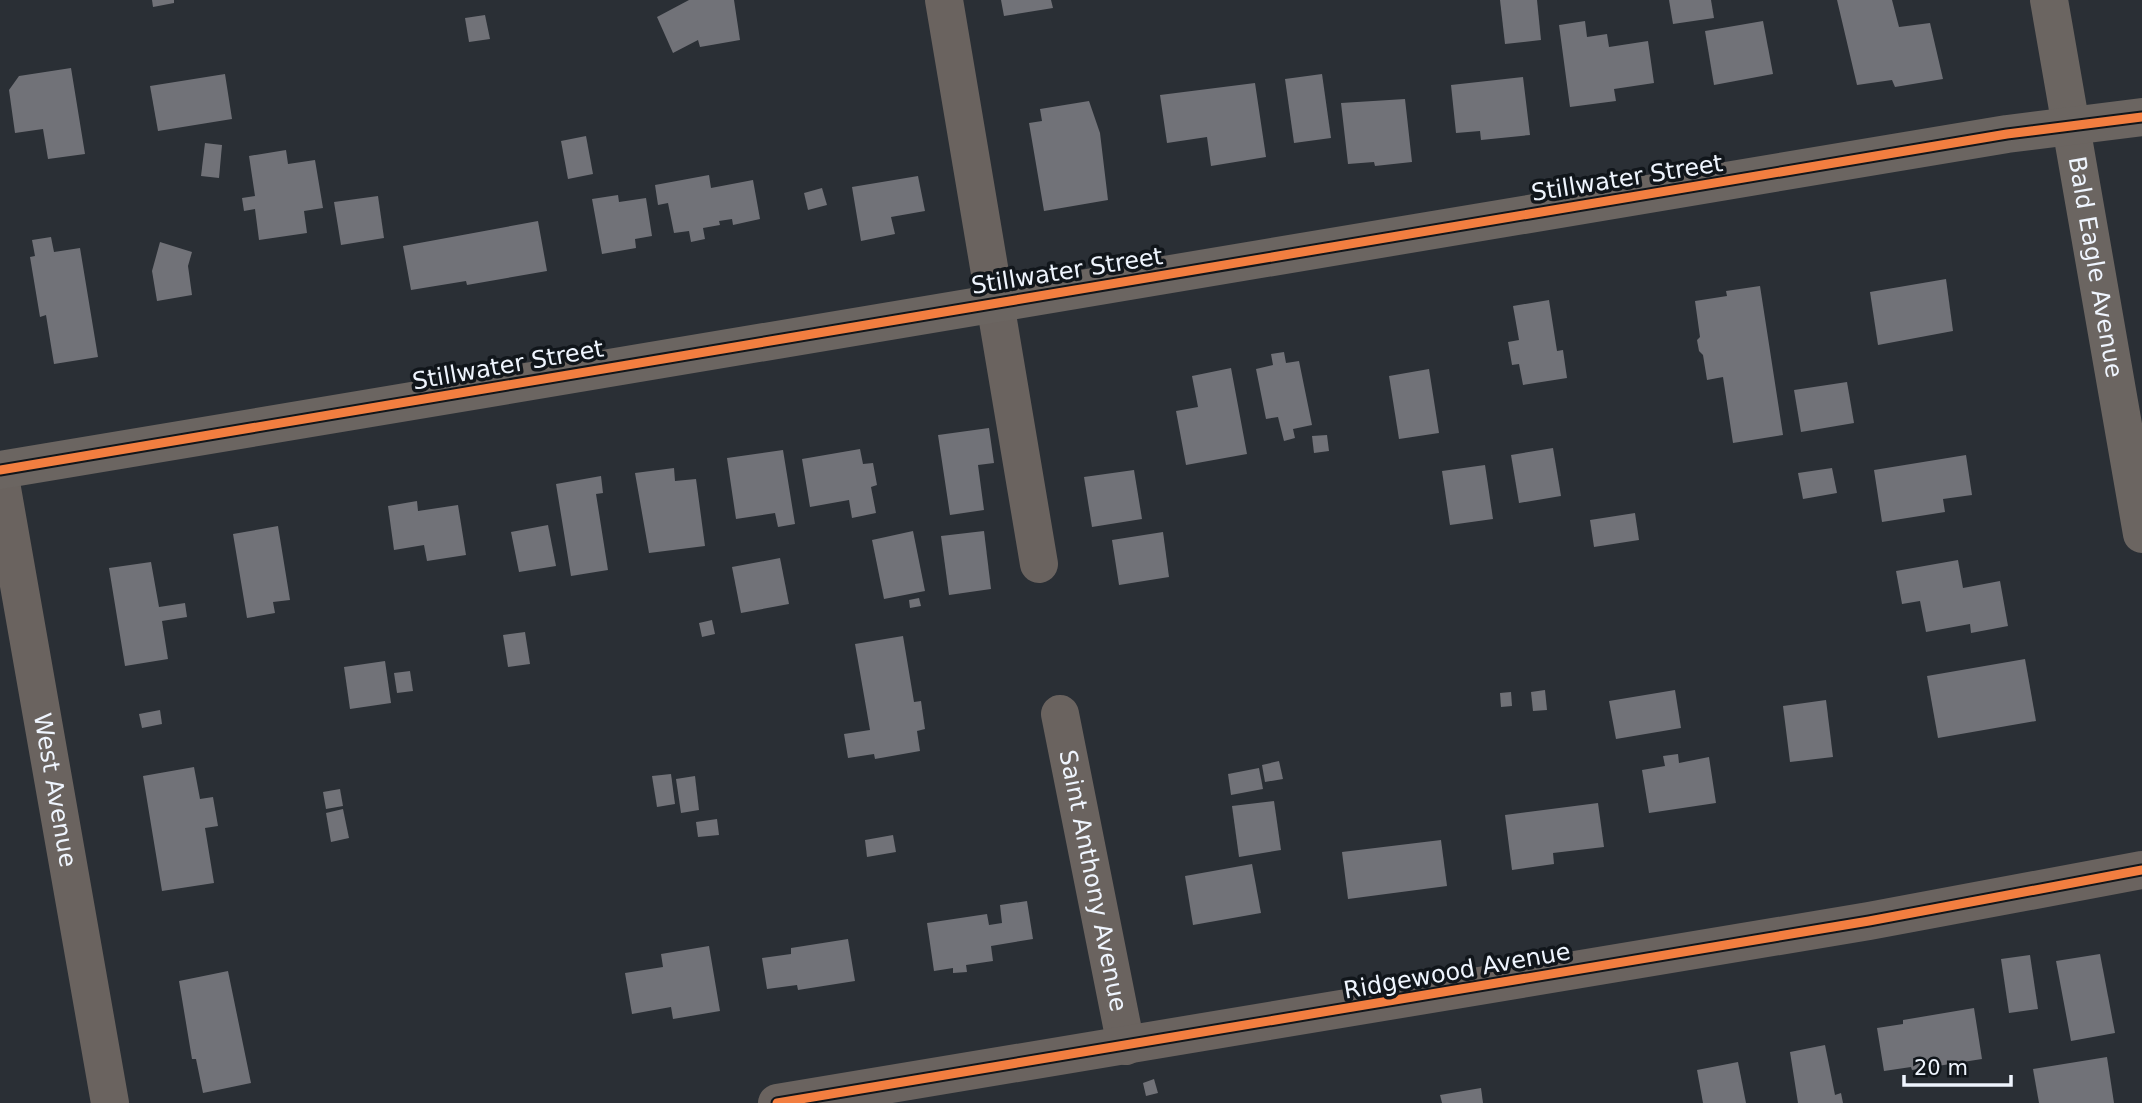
<svg xmlns="http://www.w3.org/2000/svg" width="2142" height="1103" font-family="'DejaVu Sans',sans-serif">
<rect width="100%" height="100%" fill="#2a2f35"/>
<g fill="#717278">
<polygon points="152,0 174,0 174,3 153,7"/>
<polygon points="689,0 734,0 740,40 700,47 698,40 673,53 657,17"/>
<polygon points="1001,0 1051,0 1053,8 1004,16"/>
<polygon points="1500,0 1537,0 1541,40 1505,44"/>
<polygon points="1669,0 1711,0 1714,18 1673,24"/>
<polygon points="1837,0 1892,0 1899,27 1930,23 1943,79 1895,87 1892,80 1857,85"/>
<polygon points="485,15 490,39 469,42 465,18"/>
<polygon points="1585,21 1587,37 1607,34 1609,47 1648,41 1654,83 1614,89 1616,101 1570,107 1559,25"/>
<polygon points="1763,21 1773,74 1714,85 1705,31"/>
<polygon points="71,68 85,154 48,159 43,129 15,133 9,90 19,76"/>
<polygon points="225,74 232,119 158,131 150,86"/>
<polygon points="1322,74 1331,138 1294,143 1285,79"/>
<polygon points="1523,77 1530,135 1481,140 1480,131 1456,133 1451,85"/>
<polygon points="1255,83 1266,157 1211,166 1207,137 1167,143 1160,95"/>
<polygon points="1405,99 1412,162 1375,166 1374,162 1348,164 1341,103"/>
<polygon points="1089,101 1100,133 1108,200 1044,211 1029,123 1042,121 1040,109"/>
<polygon points="586,136 593,174 568,179 561,141"/>
<polygon points="205,143 222,145 219,178 201,176"/>
<polygon points="286,150 288,164 315,160 323,208 304,211 307,233 259,240 255,209 244,211 242,198 255,196 249,156"/>
<polygon points="709,175 711,188 753,180 760,219 733,225 732,219 719,221 720,225 703,228 705,239 691,242 689,231 674,233 668,203 658,205 655,185"/>
<polygon points="918,176 925,211 891,217 895,234 861,241 852,187"/>
<polygon points="822,188 827,205 808,210 804,193"/>
<polygon points="618,195 619,202 646,198 652,236 635,239 636,248 602,254 592,199"/>
<polygon points="378,196 384,238 341,245 334,202"/>
<polygon points="538,221 547,271 467,285 466,281 411,290 403,246"/>
<polygon points="51,237 54,252 80,248 98,357 54,364 46,315 40,317 30,257 35,256 32,240"/>
<polygon points="160,242 192,252 188,266 192,295 157,301 152,271"/>
<polygon points="1946,279 1953,331 1878,345 1870,292"/>
<polygon points="1760,286 1783,435 1733,443 1723,377 1707,380 1703,355 1699,351 1697,340 1700,337 1695,301 1727,296 1726,291"/>
<polygon points="1549,300 1557,351 1563,350 1567,378 1523,385 1519,364 1512,365 1508,342 1519,340 1513,306"/>
<polygon points="1284,352 1286,363 1299,361 1312,425 1293,429 1295,438 1284,441 1278,417 1266,419 1256,369 1273,365 1271,354"/>
<polygon points="1231,368 1247,454 1186,465 1176,411 1198,407 1192,376"/>
<polygon points="1429,369 1439,433 1399,439 1389,376"/>
<polygon points="1847,382 1854,423 1801,432 1794,390"/>
<polygon points="989,428 994,463 978,465 984,510 950,515 938,435"/>
<polygon points="1327,435 1329,451 1314,453 1312,436"/>
<polygon points="1553,448 1561,496 1519,503 1511,455"/>
<polygon points="860,449 863,464 873,463 877,485 871,487 876,513 852,518 849,500 810,507 802,459"/>
<polygon points="783,450 795,524 778,527 775,513 736,519 727,458"/>
<polygon points="1966,455 1972,495 1943,499 1945,512 1882,522 1874,470"/>
<polygon points="1485,465 1493,519 1450,525 1442,471"/>
<polygon points="674,468 675,481 696,479 705,546 649,553 635,473"/>
<polygon points="1832,468 1837,493 1803,499 1798,473"/>
<polygon points="1134,470 1142,519 1092,527 1084,477"/>
<polygon points="601,476 603,493 596,494 608,570 571,576 556,484"/>
<polygon points="417,501 418,511 458,505 466,555 427,561 424,545 394,550 388,506"/>
<polygon points="1635,513 1639,540 1594,547 1590,520"/>
<polygon points="548,525 556,566 519,572 511,532"/>
<polygon points="278,526 290,600 273,602 275,613 247,618 233,534"/>
<polygon points="913,531 925,591 884,599 872,540"/>
<polygon points="984,531 991,589 949,595 941,536"/>
<polygon points="1163,532 1169,577 1119,585 1112,540"/>
<polygon points="780,558 789,604 741,613 732,567"/>
<polygon points="1958,560 1963,588 2000,581 2008,626 1971,633 1970,624 1926,632 1920,601 1902,604 1896,571"/>
<polygon points="151,562 159,607 185,603 187,617 162,621 168,659 125,666 109,568"/>
<polygon points="919,598 921,606 910,608 909,600"/>
<polygon points="712,620 715,634 702,637 699,623"/>
<polygon points="525,632 530,664 508,667 503,635"/>
<polygon points="903,636 914,702 921,701 925,729 917,731 920,751 875,759 874,754 848,758 844,734 870,730 855,644"/>
<polygon points="2025,659 2036,721 1938,738 1927,676"/>
<polygon points="385,661 391,703 350,709 344,667"/>
<polygon points="410,671 413,691 397,693 394,673"/>
<polygon points="1545,690 1547,710 1533,711 1531,692"/>
<polygon points="1675,690 1681,728 1616,739 1609,701"/>
<polygon points="1511,692 1512,706 1501,707 1500,693"/>
<polygon points="1826,700 1833,757 1790,762 1783,706"/>
<polygon points="160,710 162,724 142,728 139,714"/>
<polygon points="1678,754 1679,763 1709,757 1716,803 1649,813 1642,770 1665,766 1663,756"/>
<polygon points="1279,761 1283,779 1265,782 1262,765"/>
<polygon points="194,767 200,799 213,797 218,826 205,828 214,883 162,891 143,776"/>
<polygon points="1259,768 1263,789 1231,795 1228,774"/>
<polygon points="671,774 675,804 657,807 652,776"/>
<polygon points="695,776 699,810 681,813 676,779"/>
<polygon points="340,789 343,806 326,809 323,792"/>
<polygon points="1274,801 1281,850 1239,857 1232,806"/>
<polygon points="1598,803 1604,847 1553,853 1554,864 1512,870 1505,815"/>
<polygon points="343,809 349,838 331,842 326,813"/>
<polygon points="717,819 719,835 698,837 696,822"/>
<polygon points="893,835 896,852 867,857 865,840"/>
<polygon points="1441,840 1447,886 1348,899 1342,852"/>
<polygon points="1252,864 1261,913 1193,925 1185,876"/>
<polygon points="1027,901 1033,939 991,946 993,961 966,965 967,972 953,973 953,968 934,971 927,923 987,914 989,925 1002,923 1000,905"/>
<polygon points="848,939 855,981 798,990 797,985 767,989 762,958 791,954 791,948"/>
<polygon points="709,946 720,1011 673,1019 671,1007 632,1014 625,973 663,967 661,954"/>
<polygon points="2100,954 2115,1033 2071,1041 2056,961"/>
<polygon points="2030,955 2038,1009 2009,1013 2001,959"/>
<polygon points="228,971 251,1083 203,1093 196,1059 192,1059 179,981"/>
<polygon points="1974,1008 1982,1059 1912,1070 1911,1067 1884,1071 1877,1028 1903,1024 1903,1020"/>
<polygon points="1825,1045 1835,1095 1841,1093 1843,1103 1798,1103 1790,1052"/>
<polygon points="2107,1057 2114,1103 2039,1103 2033,1069"/>
<polygon points="1738,1062 1746,1103 1703,1103 1697,1070"/>
<polygon points="1154,1079 1158,1093 1146,1096 1143,1083"/>
<polygon points="1481,1088 1483,1103 1442,1103 1440,1095"/>
</g>
<g fill="none" stroke-linecap="round" stroke-linejoin="round">
<g stroke="#6a635f" stroke-width="38">
<polyline points="944,0 1039,564"/>
<path id="s1" d="M 0,477 L 110,1103"/>
<path id="s2" d="M 1060,714 L 1126,1046"/>
<polyline points="777,1103 1869,921 2142,870"/>
</g>
<g stroke="#6b6561" stroke-width="38">
<path id="s3" d="M 2049,0 L 2142,534"/>
<polyline points="0,470 2007,134 2142,117"/>
</g>
<defs>
<g id="cycleway">
<polyline points="0,470 2007,134 2142,117"/>
<polyline points="777,1103 1869,921 2142,870"/>
</g>
</defs>
<use href="#cycleway" stroke="#11161b" stroke-width="13"/>
<use href="#cycleway" stroke="#f27e40" stroke-width="9"/>
</g>
<g text-anchor="middle" stroke-width="7" stroke-linejoin="round" paint-order="stroke">
<g font-size="24" fill="#eff5fe" stroke="#11161b">
<text transform="translate(1627 178) rotate(-9)" y="8">Stillwater Street</text>
<text dy="8" stroke="none"><textPath href="#s3" startOffset="271">Bald Eagle Avenue</textPath></text>
<text transform="translate(1067 271) rotate(-9)" y="8">Stillwater Street</text>
<text transform="translate(508 365) rotate(-10)" y="8">Stillwater Street</text>
<text dy="8" stroke="none"><textPath href="#s1" startOffset="318">West Avenue</textPath></text>
<text dy="8" stroke="none"><textPath href="#s2" startOffset="170">Saint Anthony Avenue</textPath></text>
<text transform="translate(1457 971) rotate(-10)" y="8">Ridgewood Avenue</text>
</g>
</g>
<path d="M1904 1075v10h107v-10" fill="none" stroke="#eff5fe" stroke-width="3.5"/>
<text x="1914" y="1075" font-size="21" fill="#eff5fe" stroke="#11161b" stroke-width="5" paint-order="stroke">20 m</text>
</svg>
